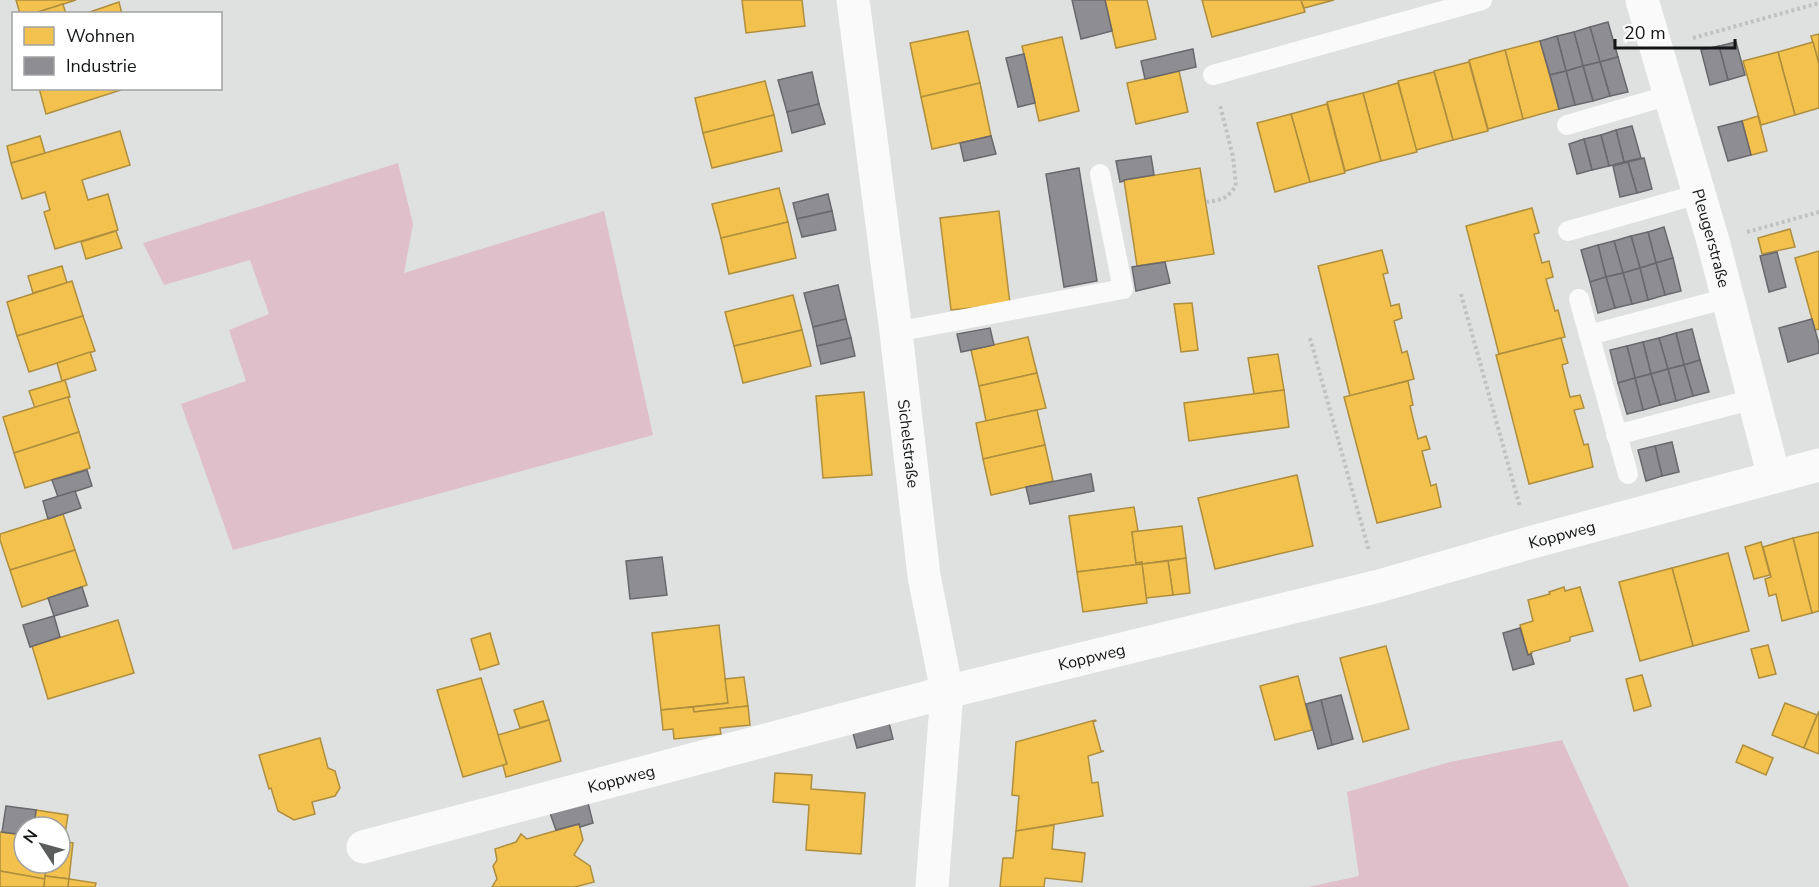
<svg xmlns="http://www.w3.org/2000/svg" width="1819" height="887" font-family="'Nunito Sans',sans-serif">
<rect width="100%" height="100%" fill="#dee1e0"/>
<g fill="#dfbfc9">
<polygon points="398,163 413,224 404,273 604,211 653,435 233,550 181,404 246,381 229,330 269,314 250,260 164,285 143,243"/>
<polygon points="1562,740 1629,887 1308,887 1359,876 1347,792 1450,762"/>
</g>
<g fill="#f2c14e" stroke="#af8e3d" stroke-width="1.5">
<polygon points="16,0 76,0 32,14 20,14"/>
<polygon points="742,0 802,0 805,26 746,33"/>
<polygon points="1105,0 1147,0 1156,39 1116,48"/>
<polygon points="1202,0 1301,0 1305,12 1212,37"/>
<polygon points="1301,0 1334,0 1304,8"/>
<polygon points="119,2 122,14 84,14"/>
<polygon points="63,4 66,14 32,14"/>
<polygon points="968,31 980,83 921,97 910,43"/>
<polygon points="1819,34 1819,64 1811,36"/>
<polygon points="1062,37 1079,111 1039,121 1022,46"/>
<polygon points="1540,41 1559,109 1523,119 1505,50"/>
<polygon points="1813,42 1819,64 1819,108 1795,115 1778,52"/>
<polygon points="1505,50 1523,119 1488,129 1469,60"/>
<polygon points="1778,52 1795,115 1761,125 1743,61"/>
<polygon points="1469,62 1488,131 1453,140 1434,71"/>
<polygon points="1179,71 1188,112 1136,124 1127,83"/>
<polygon points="1434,72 1453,140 1416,150 1398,81"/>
<polygon points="765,81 774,115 703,133 695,98"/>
<polygon points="980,83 991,136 932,149 921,97"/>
<polygon points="1398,83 1417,152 1381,161 1363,93"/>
<polygon points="39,88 121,88 121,90 46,114"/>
<polygon points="1363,93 1381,161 1345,171 1327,102"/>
<polygon points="1327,104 1345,173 1310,182 1291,114"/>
<polygon points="1291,114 1310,182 1275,192 1257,123"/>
<polygon points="774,115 782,151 712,168 703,133"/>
<polygon points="1758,116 1767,151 1751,155 1742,121"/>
<polygon points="120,131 130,165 82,180 88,200 108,194 118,230 55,249 44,212 50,210 45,192 22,199 11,163"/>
<polygon points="40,136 45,153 11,163 7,146"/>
<polygon points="1200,168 1214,254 1137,266 1124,180"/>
<polygon points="779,188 788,222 721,238 712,204"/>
<polygon points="1532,208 1539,233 1534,234 1542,263 1549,261 1553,277 1546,279 1555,311 1558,310 1565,337 1499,354 1466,226"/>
<polygon points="999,211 1010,304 951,310 940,218"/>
<polygon points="788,222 796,258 729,274 721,238"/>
<polygon points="1790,229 1795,247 1762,254 1758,238"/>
<polygon points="116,231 122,248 86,259 81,242"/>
<polygon points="1382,250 1388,273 1383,274 1391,306 1399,304 1402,318 1394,321 1402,353 1407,351 1414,379 1350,396 1318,266"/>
<polygon points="1819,251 1819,329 1815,330 1795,258"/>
<polygon points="62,266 67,283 33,293 28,276"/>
<polygon points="72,281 83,316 17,336 7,302"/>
<polygon points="793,295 802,330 734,346 725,312"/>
<polygon points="1192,303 1198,350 1181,352 1174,304"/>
<polygon points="83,316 95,351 29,372 17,336"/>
<polygon points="802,330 811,366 743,383 734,346"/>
<polygon points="1028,337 1037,373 979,386 971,350"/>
<polygon points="1561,338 1568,363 1562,365 1570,397 1580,395 1584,408 1574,410 1584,445 1588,444 1593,467 1529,484 1496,355"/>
<polygon points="90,352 96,370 62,381 57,363"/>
<polygon points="1278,354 1284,390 1254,394 1248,358"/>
<polygon points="1037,373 1046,408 986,421 979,386"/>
<polygon points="65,380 70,397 35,408 29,391"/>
<polygon points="1408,381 1413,405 1410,406 1418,439 1426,436 1430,449 1422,451 1431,486 1436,484 1441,507 1377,523 1344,397"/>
<polygon points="1284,390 1289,427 1189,441 1184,403"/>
<polygon points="864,392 872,475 823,478 816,396"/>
<polygon points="68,397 79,432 14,453 3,417"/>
<polygon points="1037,410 1045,445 983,459 976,423"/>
<polygon points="79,432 90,468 25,488 14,453"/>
<polygon points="1045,445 1053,481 991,495 983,459"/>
<polygon points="1297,475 1313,546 1215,569 1198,498"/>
<polygon points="1134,507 1138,531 1132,532 1136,563 1142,562 1142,564 1077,572 1069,516"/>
<polygon points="63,514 75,550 10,570 0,540 0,534"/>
<polygon points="1182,526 1186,558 1142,564 1142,562 1136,563 1132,532"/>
<polygon points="1819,532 1819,611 1812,613 1793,538"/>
<polygon points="1793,538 1812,613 1782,621 1776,594 1769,596 1765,579 1771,577 1763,547"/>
<polygon points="1761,542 1770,575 1754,579 1745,547"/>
<polygon points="75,550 87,585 22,607 10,570"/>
<polygon points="1728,553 1749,631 1693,646 1672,568"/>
<polygon points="1186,558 1190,593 1173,595 1168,561"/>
<polygon points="1168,561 1173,595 1146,598 1142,564"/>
<polygon points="1142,564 1147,603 1083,612 1077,572"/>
<polygon points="1672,568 1693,646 1640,661 1619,582"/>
<polygon points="1564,587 1565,591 1580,587 1593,631 1570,637 1570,641 1531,652 1532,653 1528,655 1520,625 1533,621 1528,600 1550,594 1549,592"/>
<polygon points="118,620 134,673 48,699 32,646"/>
<polygon points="719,625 728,703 661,710 652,633"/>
<polygon points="490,633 499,664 480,670 471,639"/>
<polygon points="1768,645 1776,674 1759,678 1751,649"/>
<polygon points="1386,646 1409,729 1363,742 1340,658"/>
<polygon points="1642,675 1651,706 1634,711 1626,679"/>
<polygon points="1298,676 1312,730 1275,740 1260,686"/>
<polygon points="744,677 748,706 694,712 693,707 728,703 725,679"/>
<polygon points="481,678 507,764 463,777 437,690"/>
<polygon points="543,701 549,720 520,728 514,710"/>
<polygon points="1785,703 1817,715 1804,748 1772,735"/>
<polygon points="748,706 750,725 720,728 721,734 674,739 673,729 663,730 661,710 693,707 694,712"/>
<polygon points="1819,711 1819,754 1804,748"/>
<polygon points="549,720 561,761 506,777 503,765 507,764 498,735"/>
<polygon points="1095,720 1096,721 1093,722 1101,751 1104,751 1088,756 1092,783 1098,782 1103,816 1016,831 1019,796 1012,795 1016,742"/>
<polygon points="320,738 328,768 335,771 340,788 335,796 312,802 315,814 294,820 278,811 271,788 269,789 259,755"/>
<polygon points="1743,745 1773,758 1766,775 1736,762"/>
<polygon points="775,773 812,775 811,789 865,793 861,854 806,850 809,805 773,802"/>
<polygon points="36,810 68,815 64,841 60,841 60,827 34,827"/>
<polygon points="579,824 583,840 574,855 590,866 594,882 575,887 492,887 497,879 493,866 497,860 495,849 516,842 521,834 527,839"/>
<polygon points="1054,825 1052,849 1085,853 1082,882 1045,878 1044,887 1000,887 1003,858 1013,858 1016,831"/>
<polygon points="0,832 24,835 24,863 47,863 45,879 0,871"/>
<polygon points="60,841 73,843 69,879 45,876 47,863 60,863"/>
<polygon points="0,871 45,879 44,887 0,887"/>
<polygon points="45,876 69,879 68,887 44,887"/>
<polygon points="69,879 96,883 95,887 68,887"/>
</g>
<g fill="#8d8d92" stroke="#69696d" stroke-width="1.5">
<polygon points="1072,0 1105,0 1112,31 1081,39"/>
<polygon points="1608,22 1618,57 1600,62 1590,27"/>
<polygon points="1590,27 1600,62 1583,66 1574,32"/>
<polygon points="1574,32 1583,66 1566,71 1557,36"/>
<polygon points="1557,36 1566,71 1550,75 1540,41"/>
<polygon points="1736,42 1745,75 1728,80 1719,46"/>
<polygon points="1719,46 1728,80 1710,85 1701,50"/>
<polygon points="1193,49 1196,67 1145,79 1141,61"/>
<polygon points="1024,54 1035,103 1018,107 1006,58"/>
<polygon points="1618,57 1628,92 1610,96 1600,62"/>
<polygon points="1600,62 1610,96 1593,101 1583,66"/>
<polygon points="1583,66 1593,101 1575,105 1566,71"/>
<polygon points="1566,71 1575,105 1559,109 1550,75"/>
<polygon points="812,72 819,104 787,112 778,80"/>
<polygon points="819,104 825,124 792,133 787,112"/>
<polygon points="1742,121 1751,155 1728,161 1718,127"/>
<polygon points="1632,126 1641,158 1624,162 1616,130"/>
<polygon points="1616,130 1624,162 1609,166 1601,135"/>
<polygon points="1601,135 1609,166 1592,170 1584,139"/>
<polygon points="991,136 996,154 964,161 960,143"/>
<polygon points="1584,139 1592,170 1577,174 1569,144"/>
<polygon points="1151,156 1154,175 1124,180 1124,181 1120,182 1116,161"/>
<polygon points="1644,158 1652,189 1637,193 1628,162"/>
<polygon points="1628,162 1637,193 1620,197 1613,166"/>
<polygon points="1079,168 1097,281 1064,287 1046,174"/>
<polygon points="828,194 832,211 797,219 793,203"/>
<polygon points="832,211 836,230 802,237 797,219"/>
<polygon points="1664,227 1673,258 1656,263 1648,232"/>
<polygon points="1648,232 1656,263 1640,268 1631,236"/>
<polygon points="1631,236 1640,268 1623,273 1614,241"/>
<polygon points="1614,241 1623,273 1606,277 1598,245"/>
<polygon points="1598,245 1606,277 1590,282 1581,250"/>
<polygon points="1777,252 1786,287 1769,292 1760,256"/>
<polygon points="1673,258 1681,291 1665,295 1656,263"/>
<polygon points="1165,262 1170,283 1136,291 1132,267"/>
<polygon points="1656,263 1665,295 1648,300 1640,268"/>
<polygon points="1640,268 1648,300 1632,304 1623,273"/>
<polygon points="1623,273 1632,304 1615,308 1606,277"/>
<polygon points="1606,277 1615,308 1598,313 1590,282"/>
<polygon points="838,285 846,319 813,327 804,293"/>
<polygon points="846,319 851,338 817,346 813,327"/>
<polygon points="1812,319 1819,344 1819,353 1788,362 1779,328"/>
<polygon points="990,328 994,345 961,352 957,334"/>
<polygon points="1692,329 1700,360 1684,365 1676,333"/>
<polygon points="1676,333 1684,365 1668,369 1659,338"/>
<polygon points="851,338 855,356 821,364 817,346"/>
<polygon points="1659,338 1668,369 1651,374 1643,342"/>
<polygon points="1643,342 1651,374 1635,378 1627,346"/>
<polygon points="1627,346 1635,378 1618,383 1610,350"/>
<polygon points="1700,360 1709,392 1693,396 1684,365"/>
<polygon points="1684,365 1693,396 1676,401 1668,369"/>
<polygon points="1668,369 1676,401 1660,405 1651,374"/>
<polygon points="1651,374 1660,405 1643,410 1635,378"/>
<polygon points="1635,378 1643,410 1627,414 1618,383"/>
<polygon points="1672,442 1679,472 1662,476 1655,446"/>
<polygon points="1655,446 1662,476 1646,481 1638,450"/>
<polygon points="87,470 92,486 58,497 52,480"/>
<polygon points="1091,474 1094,491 1030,504 1026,487"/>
<polygon points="75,491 81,508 48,519 43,501"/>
<polygon points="662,557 667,595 630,599 626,561"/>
<polygon points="82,587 88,606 54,616 48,598"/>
<polygon points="54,616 60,637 30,647 23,625"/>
<polygon points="1520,628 1528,655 1531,654 1534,664 1513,670 1503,633"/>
<polygon points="1341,695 1353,739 1332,745 1321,700"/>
<polygon points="1321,700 1332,745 1318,749 1306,704"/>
<polygon points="889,723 893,739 857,748 853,733"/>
<polygon points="588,803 593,823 580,827 579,824 556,830 550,813"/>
<polygon points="6,806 36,810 34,827 24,827 24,835 2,832"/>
</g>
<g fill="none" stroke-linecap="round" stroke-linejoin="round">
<g stroke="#c1c1c1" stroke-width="4" stroke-dasharray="3 3" stroke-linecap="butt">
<polyline points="1693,38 1819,3"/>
<path d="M 1206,202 C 1222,200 1226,199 1236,186 L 1233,157 L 1220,105"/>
<polyline points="1747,232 1819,212"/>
<polyline points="1461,294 1520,507"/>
<polyline points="1310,338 1369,551"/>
</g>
<g stroke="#fafafa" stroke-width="20">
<polyline points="1213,75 1482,0"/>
<polyline points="1567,125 1670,95"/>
<polyline points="1568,231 1699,194"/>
<polyline points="1579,299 1628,474"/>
<polyline points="896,332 1123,289 1100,174"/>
<polyline points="1589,335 1728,298"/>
<polyline points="1616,435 1754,399"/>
</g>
<g stroke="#fafafa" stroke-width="33">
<path id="s1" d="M 853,0 L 896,332 L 924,576 L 947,692 L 932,887"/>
<path id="s2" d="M 1642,0 L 1713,241 L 1774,477"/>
<path id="s3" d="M 363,847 L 947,692 L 1379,586 L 1529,543 L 1819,465"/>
</g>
</g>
<g text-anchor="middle" stroke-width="6" stroke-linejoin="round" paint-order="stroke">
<g font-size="16" fill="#141616" stroke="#fff">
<text dy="6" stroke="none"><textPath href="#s2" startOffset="248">Pleugerstraße</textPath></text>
<text dy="6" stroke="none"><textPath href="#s1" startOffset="447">Sichelstraße</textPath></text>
<text dy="6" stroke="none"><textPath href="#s3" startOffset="1239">Koppweg</textPath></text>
<text dy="6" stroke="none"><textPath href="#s3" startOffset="753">Koppweg</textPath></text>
<text dy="6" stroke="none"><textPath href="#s3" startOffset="267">Koppweg</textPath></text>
</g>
</g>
<rect x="12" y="12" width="210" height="78" fill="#ffffff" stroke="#a1a2a2" stroke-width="1.5"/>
<rect x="24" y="27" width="30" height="18" fill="#f2c14e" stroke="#a1a2a2" stroke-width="1.5"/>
<text x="66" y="42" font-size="18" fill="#141616">Wohnen</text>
<rect x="24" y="57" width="30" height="18" fill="#8d8d92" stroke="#a1a2a2" stroke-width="1.5"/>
<text x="66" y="72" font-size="18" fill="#141616">Industrie</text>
<g transform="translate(42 845) rotate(306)"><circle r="28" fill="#ffffff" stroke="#a1a2a2" stroke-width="1.5"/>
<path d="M0-4.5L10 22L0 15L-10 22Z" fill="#5b5d5d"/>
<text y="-9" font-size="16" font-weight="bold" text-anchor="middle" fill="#141616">N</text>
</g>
<path d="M1615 39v9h120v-9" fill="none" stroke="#141616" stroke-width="3"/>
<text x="1624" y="39" font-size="18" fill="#141616" stroke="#ffffff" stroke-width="4.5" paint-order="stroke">20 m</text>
</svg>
